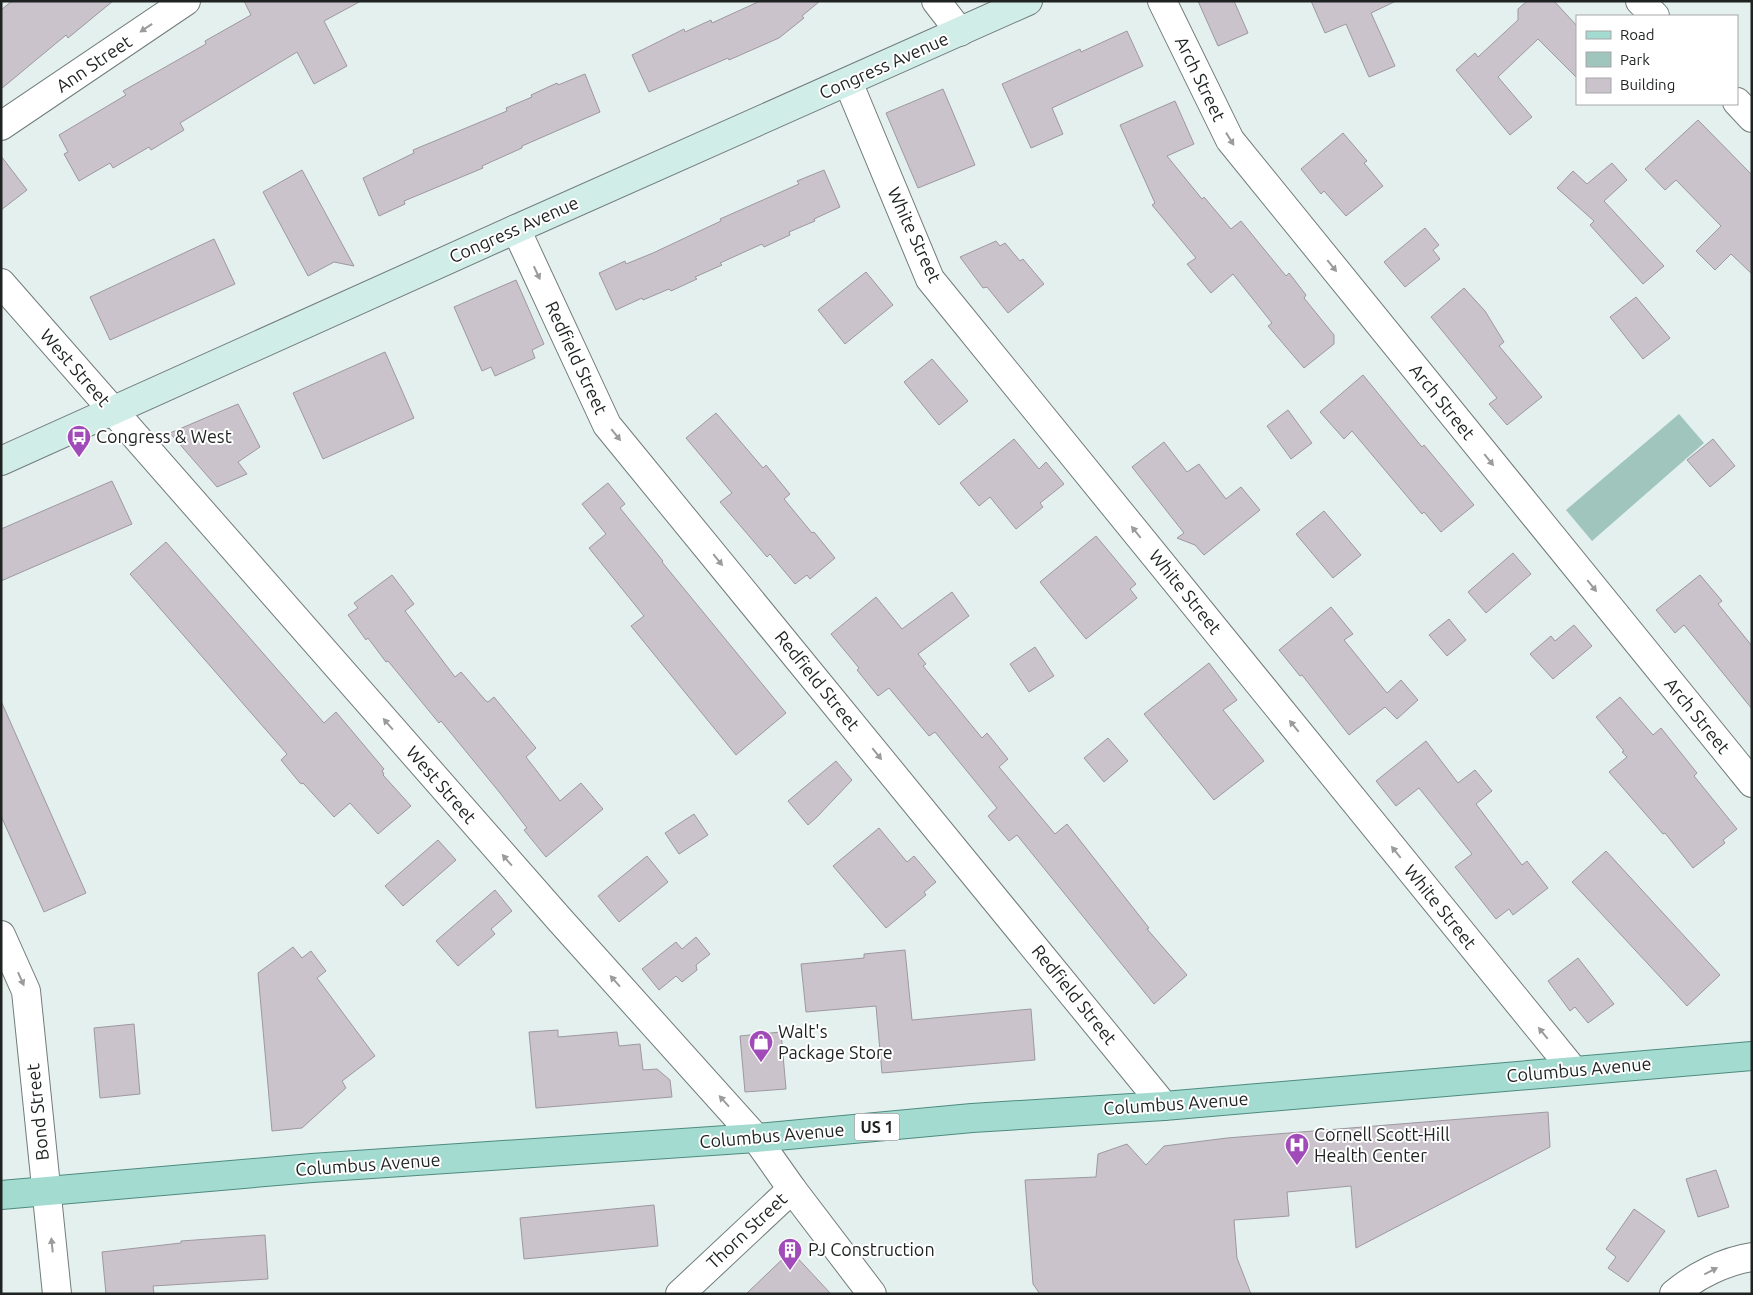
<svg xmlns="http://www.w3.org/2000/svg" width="1753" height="1295" font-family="Ubuntu,sans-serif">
<rect width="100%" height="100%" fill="#e3f0ed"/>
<polygon fill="#9fc5bc" points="1679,414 1704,443 1592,541 1566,510"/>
<g fill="#cac3cc" stroke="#9e98a0">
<polygon points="12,1 113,1 68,38 66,35 1,89 1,10"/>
<polygon points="244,1 361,1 324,21 347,66 314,84 297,52 180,123 184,130 151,150 149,147 113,168 110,163 79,181 64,154 68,152 59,135 126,95 123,91 206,44 205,41 251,15"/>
<polygon points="760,1 820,1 802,16 804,18 779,38 729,60 728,58 649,92 632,55 684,29 685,32 711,20 712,23"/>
<polygon points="1198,1 1234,1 1248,33 1218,46"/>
<polygon points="1311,1 1396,1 1371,13 1395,66 1369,77 1346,24 1325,33"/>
<polygon points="1527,1 1554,1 1577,26 1577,78 1538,39 1498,77 1532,117 1510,135 1456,70 1475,53 1478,57 1518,20 1518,9"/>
<polygon points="1127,31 1143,66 1052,108 1063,134 1031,148 1002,84 1080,49 1081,52"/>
<polygon points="585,74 600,112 522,146 522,148 482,166 483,168 404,201 405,204 379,216 363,178 414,153 413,150 507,111 506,108 532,97 531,95 557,83 558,85"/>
<polygon points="943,89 975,165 918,188 886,113"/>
<polygon points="1175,101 1194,144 1167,156 1202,199 1204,197 1231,229 1241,221 1286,276 1289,273 1306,295 1304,298 1334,335 1334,344 1304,368 1268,326 1272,323 1233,274 1211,293 1187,264 1196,258 1152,205 1155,203 1120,125"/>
<polygon points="1698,120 1752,175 1752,274 1731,254 1715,270 1696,251 1721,226 1676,180 1665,190 1645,169"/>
<polygon points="1343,133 1367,161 1364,163 1383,186 1346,216 1324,191 1321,194 1301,169"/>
<polygon points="1,156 27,190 1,210"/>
<polygon points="1612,163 1627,180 1604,201 1664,266 1643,284 1590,225 1594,221 1557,188 1573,171 1587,184"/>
<polygon points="302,170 354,266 334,262 308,276 263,192"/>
<polygon points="824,170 840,207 814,219 815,221 789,232 790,235 764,247 762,244 720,263 722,265 695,277 697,279 671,291 669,289 643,300 642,298 616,310 599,273 625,261 626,264 653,253 721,221 720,219 799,184 797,181"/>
<polygon points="1425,228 1439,245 1433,250 1440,259 1405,287 1384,262"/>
<polygon points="214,239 235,284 110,340 90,297"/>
<polygon points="996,241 1000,246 1005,243 1020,261 1023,259 1044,284 1008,313 987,287 983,288 960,257"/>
<polygon points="866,272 893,305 845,344 818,310"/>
<polygon points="516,280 544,344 532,350 535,358 495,376 491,367 482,371 454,307"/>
<polygon points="1464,288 1485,311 1504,342 1499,346 1542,397 1507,425 1489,404 1497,398 1431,317"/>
<polygon points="1636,297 1670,338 1643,359 1610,317"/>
<polygon points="385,352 414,418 323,459 293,393"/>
<polygon points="932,359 968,401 939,425 904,382"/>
<polygon points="1363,375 1422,447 1424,445 1474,505 1441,532 1424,512 1422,514 1352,431 1344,439 1320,412"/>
<polygon points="238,404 260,447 238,462 247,474 217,487 170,433"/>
<polygon points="1288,410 1312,443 1291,459 1267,426"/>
<polygon points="716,413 763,468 766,465 790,494 784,499 812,533 814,532 835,558 810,579 807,575 795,584 770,554 767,557 720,502 732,493 686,438"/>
<polygon points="1014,439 1039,469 1046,462 1064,484 1040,503 1043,507 1016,529 990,497 979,506 960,483"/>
<polygon points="1713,439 1735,466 1710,487 1687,460"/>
<polygon points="1164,442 1187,472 1199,464 1226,499 1241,487 1260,510 1204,555 1195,545 1177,538 1184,533 1132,467"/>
<polygon points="112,481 132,524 1,581 1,529"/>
<polygon points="608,483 625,504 620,508 663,561 662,562 786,713 736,755 631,626 644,616 589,548 606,534 582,504"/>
<polygon points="1324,511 1361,555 1333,578 1296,534"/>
<polygon points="1096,536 1136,584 1130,589 1137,598 1086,639 1040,582"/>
<polygon points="166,542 324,723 336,712 384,769 382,771 384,774 383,775 411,806 378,834 350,803 334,817 303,783 302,784 300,783 281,760 287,754 130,574"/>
<polygon points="1513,553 1531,574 1486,613 1468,592"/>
<polygon points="392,575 414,604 405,611 455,677 461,672 486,701 488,702 494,697 536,748 526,757 560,801 581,783 603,809 546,857 524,830 527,828 500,793 441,721 439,723 388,661 386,662 368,638 366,640 348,615 358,608 354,603"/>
<polygon points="1700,575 1722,601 1718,604 1752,646 1752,709 1684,625 1675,633 1656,610"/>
<polygon points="952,592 969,616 918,654 926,664 923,666 982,738 987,733 1008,759 999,767 1055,834 1067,824 1149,928 1147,929 1187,975 1154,1004 1017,835 1009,841 988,816 997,808 935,732 929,736 889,688 878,696 857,670 859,668 831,634 876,597 902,629"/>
<polygon points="1331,607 1353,634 1344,640 1387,693 1401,680 1418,700 1397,719 1385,707 1349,735 1302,675 1300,676 1279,650"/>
<polygon points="1449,619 1466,640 1447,656 1429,635"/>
<polygon points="1574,625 1592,646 1553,679 1530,654 1551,636 1555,641"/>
<polygon points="1035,647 1054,676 1029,692 1010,664"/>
<polygon points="1209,663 1237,700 1223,710 1264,761 1214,800 1144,714"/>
<polygon points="1620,697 1653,735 1661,728 1697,773 1694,776 1737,829 1723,840 1725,843 1693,868 1665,833 1663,834 1609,772 1627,757 1622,752 1624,751 1596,717"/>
<polygon points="1,701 86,893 44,912 1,816"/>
<polygon points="1108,738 1128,761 1104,782 1084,758"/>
<polygon points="1426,741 1458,783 1475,770 1492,791 1476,804 1522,865 1527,861 1548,888 1513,915 1509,909 1496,919 1455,867 1472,854 1419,788 1396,806 1376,781"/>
<polygon points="836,761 852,780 817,817 808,825 788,801"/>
<polygon points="694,814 708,835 679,854 665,833"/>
<polygon points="879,828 907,862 914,856 936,882 924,892 926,895 886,928 833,866"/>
<polygon points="438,840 456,860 403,906 385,886"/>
<polygon points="1606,851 1720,975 1687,1006 1572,882"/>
<polygon points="647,856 668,882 619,922 598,896"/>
<polygon points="495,890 512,911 491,929 495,934 458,966 436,941"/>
<polygon points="696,937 710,954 696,965 697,970 682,982 676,976 659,990 642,969 676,942 682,949"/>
<polygon points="293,947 302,958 311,951 326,971 317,978 375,1056 342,1081 346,1088 302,1128 272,1131 258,973"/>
<polygon points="905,950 912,1020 1031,1009 1035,1060 882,1073 876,1006 806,1012 801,964 864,958 864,954"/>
<polygon points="1578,958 1614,1004 1588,1023 1575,1007 1570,1011 1548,981"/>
<polygon points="134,1024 140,1094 100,1098 94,1028"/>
<polygon points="558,1030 558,1037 617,1032 619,1046 640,1044 643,1070 657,1069 670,1080 672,1097 536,1108 529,1032"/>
<polygon points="781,1032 786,1089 745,1092 740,1036"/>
<polygon points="1548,1112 1550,1147 1356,1248 1351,1186 1287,1192 1289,1216 1234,1220 1237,1258 1251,1294 1040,1294 1033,1284 1025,1180 1096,1177 1098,1154 1127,1144 1146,1165 1164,1146 1227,1138"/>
<polygon points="1716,1170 1729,1207 1698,1217 1686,1179"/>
<polygon points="654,1205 658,1246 524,1259 520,1218"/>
<polygon points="1634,1209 1665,1231 1628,1282 1608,1268 1616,1257 1606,1249"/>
<polygon points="265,1235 268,1279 153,1286 154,1294 106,1294 102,1252 181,1243 181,1241"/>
<polygon points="791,1251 831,1294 746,1294"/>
</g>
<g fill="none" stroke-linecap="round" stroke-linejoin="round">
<defs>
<g id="minor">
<polyline points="936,1 960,32"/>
<polyline points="1162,1 1230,140 1752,783"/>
<polyline points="1640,1 1655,16"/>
<polyline points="848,82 930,279 1574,1071"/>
<polyline points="1737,102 1752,118"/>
<polyline points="1,126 186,1"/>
<polyline points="516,229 607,425 1164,1106"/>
<polyline points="1,283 560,920 756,1138 792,1189 872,1294"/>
<polyline points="1,935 26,991 57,1294"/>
<polyline points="680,1294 792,1189"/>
<path d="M 1674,1294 C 1695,1276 1725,1261 1752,1257"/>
</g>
<polyline id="secondary" points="1,461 516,229 1028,1"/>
<polyline id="primary" points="1,1195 312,1168 756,1138 972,1118 1164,1106 1752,1056"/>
</defs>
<use href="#minor" stroke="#717c7a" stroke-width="30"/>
<use href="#secondary" stroke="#717c7a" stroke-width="30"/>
<use href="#primary" stroke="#4d8b7f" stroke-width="30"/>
<use href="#minor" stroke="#fff" stroke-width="28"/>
<use href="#secondary" stroke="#d1ede8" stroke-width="28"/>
<use href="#primary" stroke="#a4dbd1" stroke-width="28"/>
</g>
<defs><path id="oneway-solid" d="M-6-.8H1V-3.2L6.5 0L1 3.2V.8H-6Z" transform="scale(1.25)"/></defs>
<g fill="#9a9c9b">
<use href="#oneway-solid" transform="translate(146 28) rotate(146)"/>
<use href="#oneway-solid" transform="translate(1230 139) rotate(58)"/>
<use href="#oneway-solid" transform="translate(1332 266) rotate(51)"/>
<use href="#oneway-solid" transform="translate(537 273) rotate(65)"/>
<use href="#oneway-solid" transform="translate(616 435) rotate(51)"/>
<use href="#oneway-solid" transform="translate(1489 460) rotate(51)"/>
<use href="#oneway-solid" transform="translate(1136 532) rotate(-129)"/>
<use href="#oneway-solid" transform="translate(718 560) rotate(51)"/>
<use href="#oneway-solid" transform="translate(1592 586) rotate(51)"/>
<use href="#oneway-solid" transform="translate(388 724) rotate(-131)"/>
<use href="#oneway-solid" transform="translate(1294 726) rotate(-129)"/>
<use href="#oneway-solid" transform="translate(877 754) rotate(51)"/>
<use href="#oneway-solid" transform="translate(1396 852) rotate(-129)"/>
<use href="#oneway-solid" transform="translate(507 860) rotate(-131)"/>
<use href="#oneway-solid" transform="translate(21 979) rotate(66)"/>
<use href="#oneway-solid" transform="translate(615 981) rotate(-132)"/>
<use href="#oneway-solid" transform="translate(1543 1033) rotate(-129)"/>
<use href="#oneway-solid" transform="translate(724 1101) rotate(-132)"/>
<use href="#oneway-solid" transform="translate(52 1245) rotate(-96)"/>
<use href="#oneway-solid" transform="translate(1711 1271) rotate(-27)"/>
</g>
<defs>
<symbol id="bus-pin" viewBox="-11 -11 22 30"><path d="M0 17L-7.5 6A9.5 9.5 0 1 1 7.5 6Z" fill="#a14bb8" stroke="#fff"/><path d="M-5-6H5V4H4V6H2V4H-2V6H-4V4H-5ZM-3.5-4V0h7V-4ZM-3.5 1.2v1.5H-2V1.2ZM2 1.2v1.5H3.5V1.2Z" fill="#fff"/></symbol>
<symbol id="shop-pin" viewBox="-11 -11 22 30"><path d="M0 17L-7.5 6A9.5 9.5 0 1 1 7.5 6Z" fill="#a14bb8" stroke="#fff"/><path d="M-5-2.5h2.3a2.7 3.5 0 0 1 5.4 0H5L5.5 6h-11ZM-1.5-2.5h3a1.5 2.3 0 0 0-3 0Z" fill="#fff"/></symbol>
<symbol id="hospital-pin" viewBox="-11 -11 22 30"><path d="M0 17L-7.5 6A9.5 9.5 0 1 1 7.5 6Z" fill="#a14bb8" stroke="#fff"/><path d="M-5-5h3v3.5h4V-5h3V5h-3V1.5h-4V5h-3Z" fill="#fff"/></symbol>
<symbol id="building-pin" viewBox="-11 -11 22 30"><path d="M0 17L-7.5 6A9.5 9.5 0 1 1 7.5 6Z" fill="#a14bb8" stroke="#fff"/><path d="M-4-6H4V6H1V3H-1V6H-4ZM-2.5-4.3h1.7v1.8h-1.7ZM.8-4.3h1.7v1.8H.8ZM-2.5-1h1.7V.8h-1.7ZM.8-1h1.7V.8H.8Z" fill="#fff"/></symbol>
</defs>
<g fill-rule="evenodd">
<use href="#bus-pin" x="65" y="423" width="28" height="38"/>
<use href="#shop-pin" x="747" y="1028" width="28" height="38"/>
<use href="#hospital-pin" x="1283" y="1131" width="28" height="38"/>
<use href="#building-pin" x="776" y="1236" width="28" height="38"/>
</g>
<g text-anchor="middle" stroke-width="4" stroke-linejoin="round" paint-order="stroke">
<rect fill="#fff" stroke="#626464" stroke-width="1" x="854.5" y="1113.5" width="45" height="27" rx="4"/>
<g font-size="16" font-weight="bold" fill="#1e2221">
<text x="877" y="1133">US 1</text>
</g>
<g font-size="18" fill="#1e2221" stroke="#fff">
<text transform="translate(94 64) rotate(-34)" y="6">Ann Street</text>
<text transform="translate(884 66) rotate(-24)" y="6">Congress Avenue</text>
<text transform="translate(1200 79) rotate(64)" y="6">Arch Street</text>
<text transform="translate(514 230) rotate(-24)" y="6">Congress Avenue</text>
<text transform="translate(914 235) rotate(65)" y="6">White Street</text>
<text transform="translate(576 358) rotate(65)" y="6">Redfield Street</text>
<text transform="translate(75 368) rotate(49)" y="6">West Street</text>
<text transform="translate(1442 402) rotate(51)" y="6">Arch Street</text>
<text transform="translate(1185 592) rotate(51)" y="6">White Street</text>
<text transform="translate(817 681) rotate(51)" y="6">Redfield Street</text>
<text transform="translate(1697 716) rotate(51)" y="6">Arch Street</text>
<text transform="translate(441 785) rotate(49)" y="6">West Street</text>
<text transform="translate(1440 907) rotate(51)" y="6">White Street</text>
<text transform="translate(1074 995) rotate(51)" y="6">Redfield Street</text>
<text transform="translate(1579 1070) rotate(-5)" y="6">Columbus Avenue</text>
<text transform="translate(1176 1104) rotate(-4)" y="6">Columbus Avenue</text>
<text transform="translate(38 1112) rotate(-96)" y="6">Bond Street</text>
<text transform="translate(772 1136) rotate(-5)" y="6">Columbus Avenue</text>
<text transform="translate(368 1165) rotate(-4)" y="6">Columbus Avenue</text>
<text transform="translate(747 1231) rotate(-43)" y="6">Thorn Street</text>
</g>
<g font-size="18" fill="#1e2221" stroke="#fff" text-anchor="start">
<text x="96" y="443">Congress &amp; West</text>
<text x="778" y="1038">Walt's<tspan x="778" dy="21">Package Store</tspan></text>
<text x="1314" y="1141">Cornell Scott-Hill<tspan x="1314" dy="21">Health Center</tspan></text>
<text x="808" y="1256">PJ Construction</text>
</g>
</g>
<rect width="1753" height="1295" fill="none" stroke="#1e2221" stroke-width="5"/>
<rect x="1576" y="15" width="162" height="90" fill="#ffffff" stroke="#a5a7a6"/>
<rect x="1586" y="31" width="25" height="8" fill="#a4dbd1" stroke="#a5a7a6"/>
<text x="1620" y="40" font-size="15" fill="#1e2221">Road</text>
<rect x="1586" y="52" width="25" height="15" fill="#9fc5bc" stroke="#a5a7a6"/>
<text x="1620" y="65" font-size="15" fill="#1e2221">Park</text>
<rect x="1586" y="78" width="25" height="15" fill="#cac3cc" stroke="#a5a7a6"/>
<text x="1620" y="90" font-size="15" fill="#1e2221">Building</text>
</svg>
